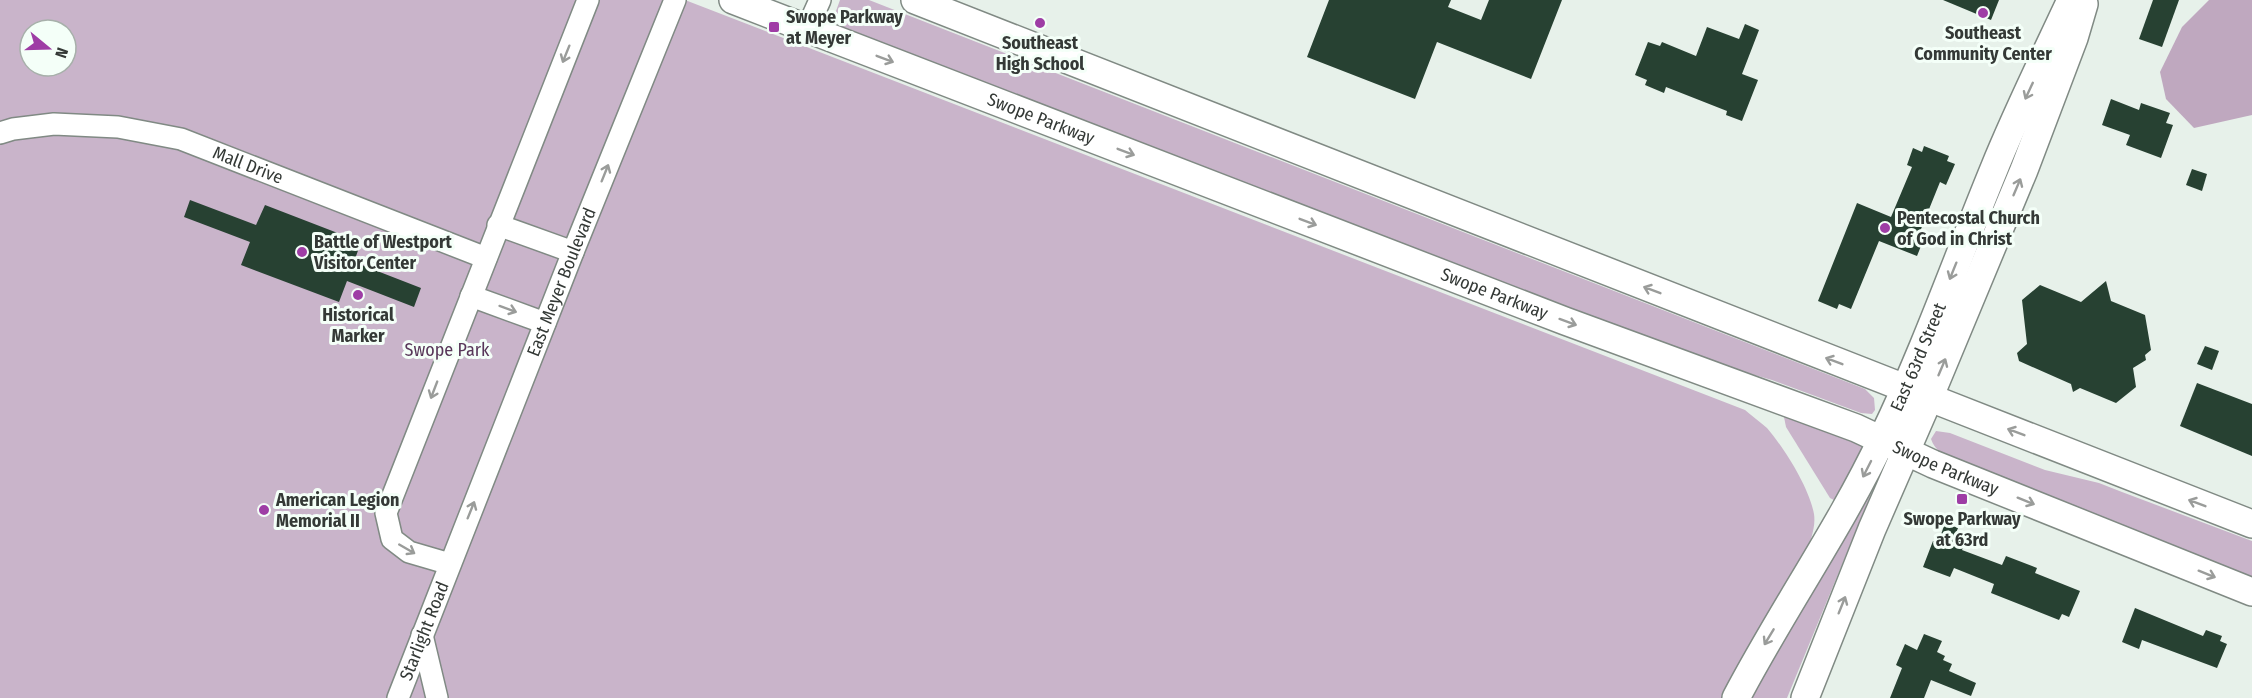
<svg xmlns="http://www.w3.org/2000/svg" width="2252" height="698" font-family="'Fira Sans Condensed',sans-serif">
<rect width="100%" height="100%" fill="#e7f1ea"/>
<g fill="#c9b4ca" fill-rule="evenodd">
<path d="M 0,0 L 685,0 L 1745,410 C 1752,416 1760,422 1767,428 C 1784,448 1809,487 1814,514 C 1816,528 1810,541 1806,554 L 1726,698 L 0,698 ZM 30,30 L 66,30 L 66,66 L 30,66 Z"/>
<polygon points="840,0 869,0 1865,389 1874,398 1875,410 1872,414 1861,413 1772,380 1675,352 843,27 837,23 836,11"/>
<polygon points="1788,416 1858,443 1862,446 1861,451 1837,498 1834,500 1830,498 1786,427 1784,417"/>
<path d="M 1936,431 L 1950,433 L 2045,470 L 2099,483 L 2122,492 L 2252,541 L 2252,577 L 1956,461 C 1945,456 1935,451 1931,439 Z"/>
<polygon points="1870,478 1876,482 1787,698 1749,698"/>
</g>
<polygon fill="#bfa8bf" points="2209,0 2252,0 2252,115 2194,128 2166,99 2160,72 2182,27"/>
<g fill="#274132">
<polygon points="1329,0 1451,0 1448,7 1481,20 1489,0 1562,0 1531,79 1437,42 1415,99 1307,57"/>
<polygon points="1943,0 1999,0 1991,20"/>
<polygon points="2153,0 2179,0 2162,47 2139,39"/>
<polygon points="1745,24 1759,30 1742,74 1758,80 1742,121 1726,115 1727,111 1666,87 1664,93 1645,85 1647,80 1635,75 1648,42 1660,46 1662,42 1696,56 1707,27 1739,39"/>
<polygon points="2111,99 2139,110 2141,103 2170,113 2166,123 2173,125 2161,158 2126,145 2130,135 2102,125"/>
<polygon points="1924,146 1949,156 1947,161 1955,164 1946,185 1940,182 1917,239 1923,241 1917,256 1879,241 1851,309 1839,304 1837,309 1818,301 1857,203 1891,217 1912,167 1907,165 1913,148 1922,152"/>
<polygon points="2192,169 2207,174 2202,191 2186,185"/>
<polygon points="190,200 256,225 265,205 361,242 354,262 421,288 414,307 347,281 339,302 241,265 250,242 184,217"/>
<polygon points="2106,281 2111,301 2145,315 2151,350 2145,355 2146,360 2133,368 2136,387 2116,403 2080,388 2073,392 2071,384 2019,361 2017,353 2027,344 2022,300 2040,285 2081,302"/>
<polygon points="2205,346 2219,351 2212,370 2197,364"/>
<polygon points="2197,383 2252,404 2252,456 2180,426"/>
<polygon points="1945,523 1958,528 1954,538 1965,542 1962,550 2002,565 2006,556 2037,568 2035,573 2080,591 2069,617 2062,614 2059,620 1991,593 1994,584 1954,568 1950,577 1923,567 1933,541 1938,543"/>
<polygon points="2135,608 2203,636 2206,630 2222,636 2220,641 2227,644 2217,668 2142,640 2139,649 2122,642"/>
<polygon points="1924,634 1942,641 1937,652 1945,656 1943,660 1952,664 1949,671 1976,683 1971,696 1931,680 1924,698 1890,698 1902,668 1896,665 1905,644 1917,650"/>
</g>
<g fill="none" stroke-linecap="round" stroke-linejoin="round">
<defs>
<g id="minor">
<polyline points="807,29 820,0"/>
<path id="s1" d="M 0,133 L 13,129 L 54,124 L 118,127 L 181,139 L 486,258"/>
<polyline points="498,225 573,252"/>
<polyline points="471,296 545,323"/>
<polyline points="450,564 409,552 392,539 386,513 588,0"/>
<polyline points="422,635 437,698"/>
<path id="s2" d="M 398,698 L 573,252 L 675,0"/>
</g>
<g id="major">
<path id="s3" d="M 733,0 L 1565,321 L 1856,428 L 1933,464 L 2252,592"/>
<path d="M 915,0 C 1361,173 1806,350 2252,524"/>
<path id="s4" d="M 1736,698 C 1782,610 1840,528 1883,437 C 1925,350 1957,259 1994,169 C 2017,112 2045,56 2071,0"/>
<polyline points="1805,698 1872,529 1929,398 2024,170 2074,38 2084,4"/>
</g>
</defs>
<use href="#minor" stroke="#808a84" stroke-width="24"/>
<use href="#major" stroke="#808a84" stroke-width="30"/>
<use href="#minor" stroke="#fff" stroke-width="21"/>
<use href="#major" stroke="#fff" stroke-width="27"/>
</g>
<defs><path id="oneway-shaft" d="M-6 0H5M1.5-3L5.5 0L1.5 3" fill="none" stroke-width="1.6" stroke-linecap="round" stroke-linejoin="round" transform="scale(1.5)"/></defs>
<g stroke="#9a9c9a">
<use href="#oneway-shaft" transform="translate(566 54) rotate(112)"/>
<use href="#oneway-shaft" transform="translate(885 59) rotate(21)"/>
<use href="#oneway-shaft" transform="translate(2029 91) rotate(115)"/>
<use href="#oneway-shaft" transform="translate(1126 152) rotate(21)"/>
<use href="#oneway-shaft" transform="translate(605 173) rotate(-68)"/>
<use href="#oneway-shaft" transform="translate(2017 187) rotate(-67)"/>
<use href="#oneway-shaft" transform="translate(1308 222) rotate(21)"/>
<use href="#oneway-shaft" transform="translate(1953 271) rotate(112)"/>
<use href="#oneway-shaft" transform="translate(1652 290) rotate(-159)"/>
<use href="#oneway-shaft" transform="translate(508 309) rotate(20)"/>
<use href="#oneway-shaft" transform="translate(1568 322) rotate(20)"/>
<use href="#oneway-shaft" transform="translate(1834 361) rotate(-159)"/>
<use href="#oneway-shaft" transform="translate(1942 367) rotate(-67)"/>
<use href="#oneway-shaft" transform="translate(434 390) rotate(111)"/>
<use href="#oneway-shaft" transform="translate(2016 432) rotate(-159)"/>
<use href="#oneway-shaft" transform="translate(1867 469) rotate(117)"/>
<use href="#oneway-shaft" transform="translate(2026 501) rotate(22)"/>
<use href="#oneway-shaft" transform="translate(2197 503) rotate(-159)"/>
<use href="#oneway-shaft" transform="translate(471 510) rotate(-68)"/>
<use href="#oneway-shaft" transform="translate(407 549) rotate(30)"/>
<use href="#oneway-shaft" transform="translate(2207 574) rotate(22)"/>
<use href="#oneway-shaft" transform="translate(1842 605) rotate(-68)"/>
<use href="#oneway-shaft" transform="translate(1769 637) rotate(121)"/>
</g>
<g fill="#9e3da5" stroke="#f4fff8" stroke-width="2">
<circle cx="1983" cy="13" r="6"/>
<circle cx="1040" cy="23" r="6"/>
<rect x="768" y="21" width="12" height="12" rx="3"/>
<circle cx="1885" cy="228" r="6"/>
<circle cx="302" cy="252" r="6"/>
<circle cx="358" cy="295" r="6"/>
<rect x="1956" y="493" width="12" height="12" rx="3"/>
<circle cx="264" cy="510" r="6"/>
</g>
<g text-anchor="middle" stroke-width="6" stroke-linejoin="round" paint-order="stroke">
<g font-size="18" font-weight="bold" fill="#343936" stroke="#f4fff8" text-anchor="start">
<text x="786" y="23">Swope Parkway<tspan x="786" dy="21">at Meyer</tspan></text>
<text x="1983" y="39" text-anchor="middle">Southeast<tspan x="1983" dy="21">Community Center</tspan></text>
<text x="1040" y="49" text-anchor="middle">Southeast<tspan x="1040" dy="21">High School</tspan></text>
<text x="1897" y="224">Pentecostal Church<tspan x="1897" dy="21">of God in Christ</tspan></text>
<text x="314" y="248">Battle of Westport<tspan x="314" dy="21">Visitor Center</tspan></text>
<text x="358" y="321" text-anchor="middle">Historical<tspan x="358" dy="21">Marker</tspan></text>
<text x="276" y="506">American Legion<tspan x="276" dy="21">Memorial II</tspan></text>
<text x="1962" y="525" text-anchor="middle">Swope Parkway<tspan x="1962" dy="21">at 63rd</tspan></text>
</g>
<g font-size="18" fill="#343936" stroke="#f4fff8">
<text dy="6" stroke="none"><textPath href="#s3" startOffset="330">Swope Parkway</textPath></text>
<text dy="6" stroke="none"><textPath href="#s1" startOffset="255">Mall Drive</textPath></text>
<text dy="6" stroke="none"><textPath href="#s2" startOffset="447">East Meyer Boulevard</textPath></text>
<text dy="6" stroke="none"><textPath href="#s3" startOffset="816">Swope Parkway</textPath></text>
<text dy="6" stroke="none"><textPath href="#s4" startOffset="387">East 63rd Street</textPath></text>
<text dy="6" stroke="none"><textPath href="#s3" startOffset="1300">Swope Parkway</textPath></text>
<text dy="6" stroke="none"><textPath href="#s2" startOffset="72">Starlight Road</textPath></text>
</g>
<g font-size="18" fill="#583659" stroke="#f4fff8">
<text x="447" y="356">Swope Park</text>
</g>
</g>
<g transform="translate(48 48) rotate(109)"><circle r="28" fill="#f4fff8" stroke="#a7b0aa" stroke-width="1.5"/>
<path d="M0-4.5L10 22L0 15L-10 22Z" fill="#9e3da5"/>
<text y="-9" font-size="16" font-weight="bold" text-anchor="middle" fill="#343936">N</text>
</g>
</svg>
